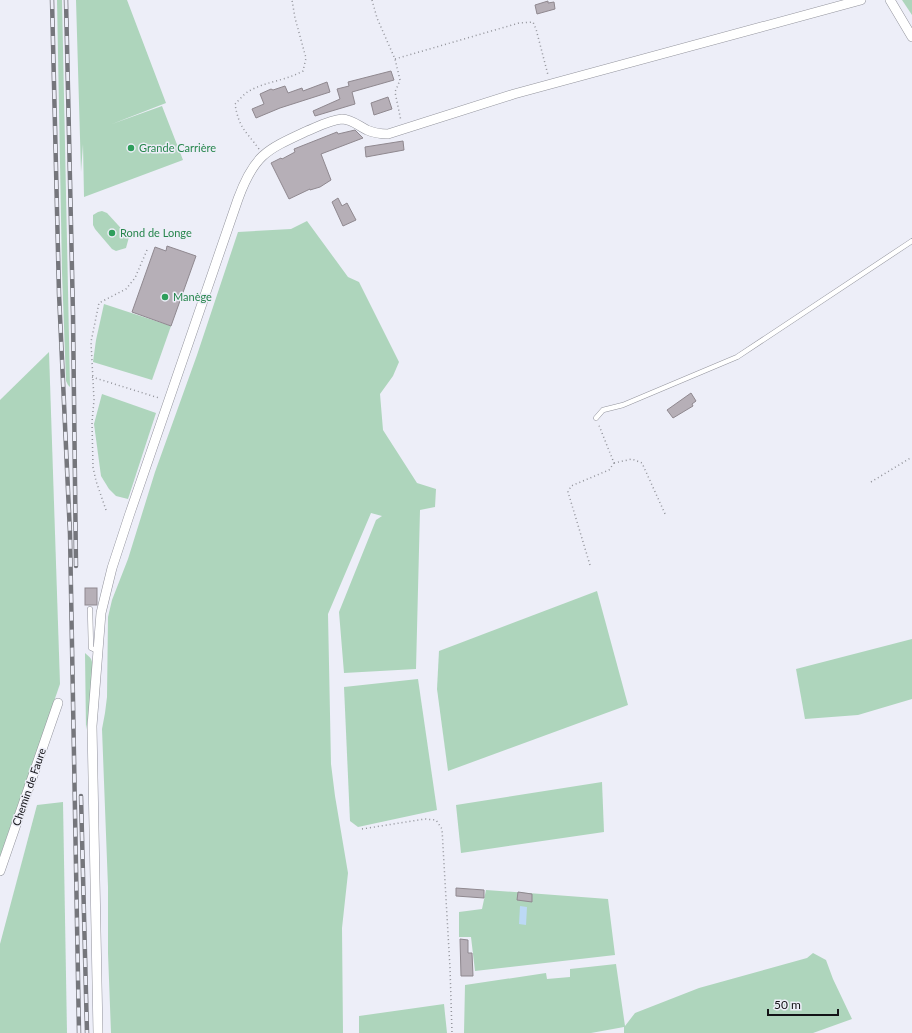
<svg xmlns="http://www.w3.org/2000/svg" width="912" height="1033" font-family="Lato,sans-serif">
<rect width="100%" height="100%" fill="#edeef8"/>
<g fill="#aed5bc">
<polygon points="57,0 62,0 70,387 68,385 66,381 62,272"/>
<polygon points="76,0 127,0 166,103 112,124 162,106 183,160 84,197 83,144 81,172"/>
<polygon points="902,0 912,0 912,15"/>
<polygon points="102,211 107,213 129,237 126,248 116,251 112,249 95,229 93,225 93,215 98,212"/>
<polygon points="307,221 348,277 359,282 399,362 393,376 380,394 383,430 417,483 436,489 435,507 420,510 416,669 344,673 339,612 376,520 382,516 371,513 328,614 331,764 335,796 348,873 342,928 343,1033 111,1033 108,953 108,887 102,729 105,713 107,697 108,617 112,600 128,559 155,472 197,355 238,232 291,229"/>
<polygon points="104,304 171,326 152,380 93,362 96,340"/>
<polygon points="49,352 60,684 0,857 0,400"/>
<polygon points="102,394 156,413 128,499 116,496 109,489 101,476 94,424"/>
<polygon points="597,591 628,705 448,771 437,689 439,651"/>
<polygon points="912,639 912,699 858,715 805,719 796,669"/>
<path d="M 85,653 C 87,655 90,657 91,659 C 97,672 89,716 86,730 Z"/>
<polygon points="418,679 437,810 358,827 350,821 344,687"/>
<polygon points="602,782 604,832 461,853 456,805"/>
<polygon points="63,802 67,1033 0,1033 0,944 37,805"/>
<polygon points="486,890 608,899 615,955 475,971 471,937 459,937 459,912 482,909"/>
<polygon points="813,953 826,960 833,979 852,1019 813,1033 624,1033 624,1027 591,1033 464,1033 465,985 546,973 547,979 570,977 570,969 616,964 625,1026 635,1013 699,988 807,958"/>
<polygon points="444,1004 447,1033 359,1033 359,1016"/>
</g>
<polygon fill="#bcd9f5" points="520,906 527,907 526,925 519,924"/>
<g fill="#b6afb7" stroke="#8f888f">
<polygon points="548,1 548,3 554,2 555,9 537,14 535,5"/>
<polygon points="391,71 394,80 352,92 355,104 315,116 313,111 340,99 337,89 349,86 348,82"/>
<polygon points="327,82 330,92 280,108 256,118 252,109 264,104 260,94 271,89 273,90 285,86 288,93 302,88 303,91"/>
<polygon points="388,97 392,109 374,115 371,103"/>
<polygon points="355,130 363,138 321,154 331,180 320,187 310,190 310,189 289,199 271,163 281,158 282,159 295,152 294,149 337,132 338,134"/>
<polygon points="403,141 404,150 366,157 365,147"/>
<polygon points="338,198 342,206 347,203 356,220 343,226 332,202"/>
<polygon points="167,246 196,256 171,326 132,312 155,247 166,251"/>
<polygon points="691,393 696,401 692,404 693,406 673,418 667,410"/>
<rect x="85" y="588" width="12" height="17"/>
<polygon points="456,888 484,890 484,898 456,896"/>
<polygon points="518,892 532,894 532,902 517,900"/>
<polygon points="460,939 468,940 468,953 472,953 473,976 461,976"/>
</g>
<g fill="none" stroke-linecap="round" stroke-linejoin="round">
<defs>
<g id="lane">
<polyline points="596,418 603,410 623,405 737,357 912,241"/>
<polyline points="90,609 91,648 98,651"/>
</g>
<g id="street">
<polyline points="890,0 912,37"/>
<polyline points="0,871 58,703"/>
<path d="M 98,1033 L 92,726 L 101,613 L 112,568 L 129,516 L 238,199 C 254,155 266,150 307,131 C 317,127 330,120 342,119 C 351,119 359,126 367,130 C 374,133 380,134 388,134 L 514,94 L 861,0"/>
</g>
</defs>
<use href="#lane" stroke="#93949d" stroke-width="5.5"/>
<use href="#street" stroke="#93949d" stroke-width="10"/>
<g stroke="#92939a" stroke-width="1.5" stroke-dasharray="1 3" stroke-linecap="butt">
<polyline points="372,0 377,18 395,59 400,80 395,92 401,121"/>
<polyline points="395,59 519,23 533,22 536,29 548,75"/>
<path d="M 259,149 C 245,130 239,128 235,104 C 239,100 244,94 249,91 C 267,81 285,81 303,71 L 306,58 L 295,18 L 292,0"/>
<polyline points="92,377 159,398"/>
<polyline points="614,463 632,459 642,463 666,516"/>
<polyline points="871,482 912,457"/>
<polyline points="106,510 96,481 93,467 92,422 94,400 91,342 99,303 126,289 135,278 147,250"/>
<polyline points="590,565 568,492 571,486 609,470 614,463 598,423"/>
<polyline points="362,829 425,819 436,820 442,829 450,968 452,1033"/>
</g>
<use href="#lane" stroke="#fff" stroke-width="4.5"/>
<use href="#street" stroke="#fff" stroke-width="9"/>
<defs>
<g id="rail">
<polyline points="52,0 59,294 70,534 79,1033"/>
<polyline points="66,0 73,315 76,566"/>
<polyline points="81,796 87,1033"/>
</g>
</defs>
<use href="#rail" stroke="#75767c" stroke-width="4.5"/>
<use href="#rail" stroke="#edeef8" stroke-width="3" stroke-dasharray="9" stroke-linecap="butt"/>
</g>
<g fill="#2e9e5b" stroke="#edeef8" stroke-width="1.5">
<circle cx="131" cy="148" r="4"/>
<circle cx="112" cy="233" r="4"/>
<circle cx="165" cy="297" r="4"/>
</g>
<g text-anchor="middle" stroke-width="3" stroke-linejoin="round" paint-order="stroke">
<g font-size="11" fill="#27864d" stroke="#edeef8" text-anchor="start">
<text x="139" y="152">Grande Carrière</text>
<text x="120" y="237">Rond de Longe</text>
<text x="173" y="301">Manège</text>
</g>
<g font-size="11" fill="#131316" stroke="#edeef8">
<text transform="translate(29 787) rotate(-71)" y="4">Chemin de Faure</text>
</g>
</g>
<path d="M768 1009v6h70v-6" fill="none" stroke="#131316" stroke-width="2"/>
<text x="774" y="1009" font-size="12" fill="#131316" stroke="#edeef8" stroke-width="3" paint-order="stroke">50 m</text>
</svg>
